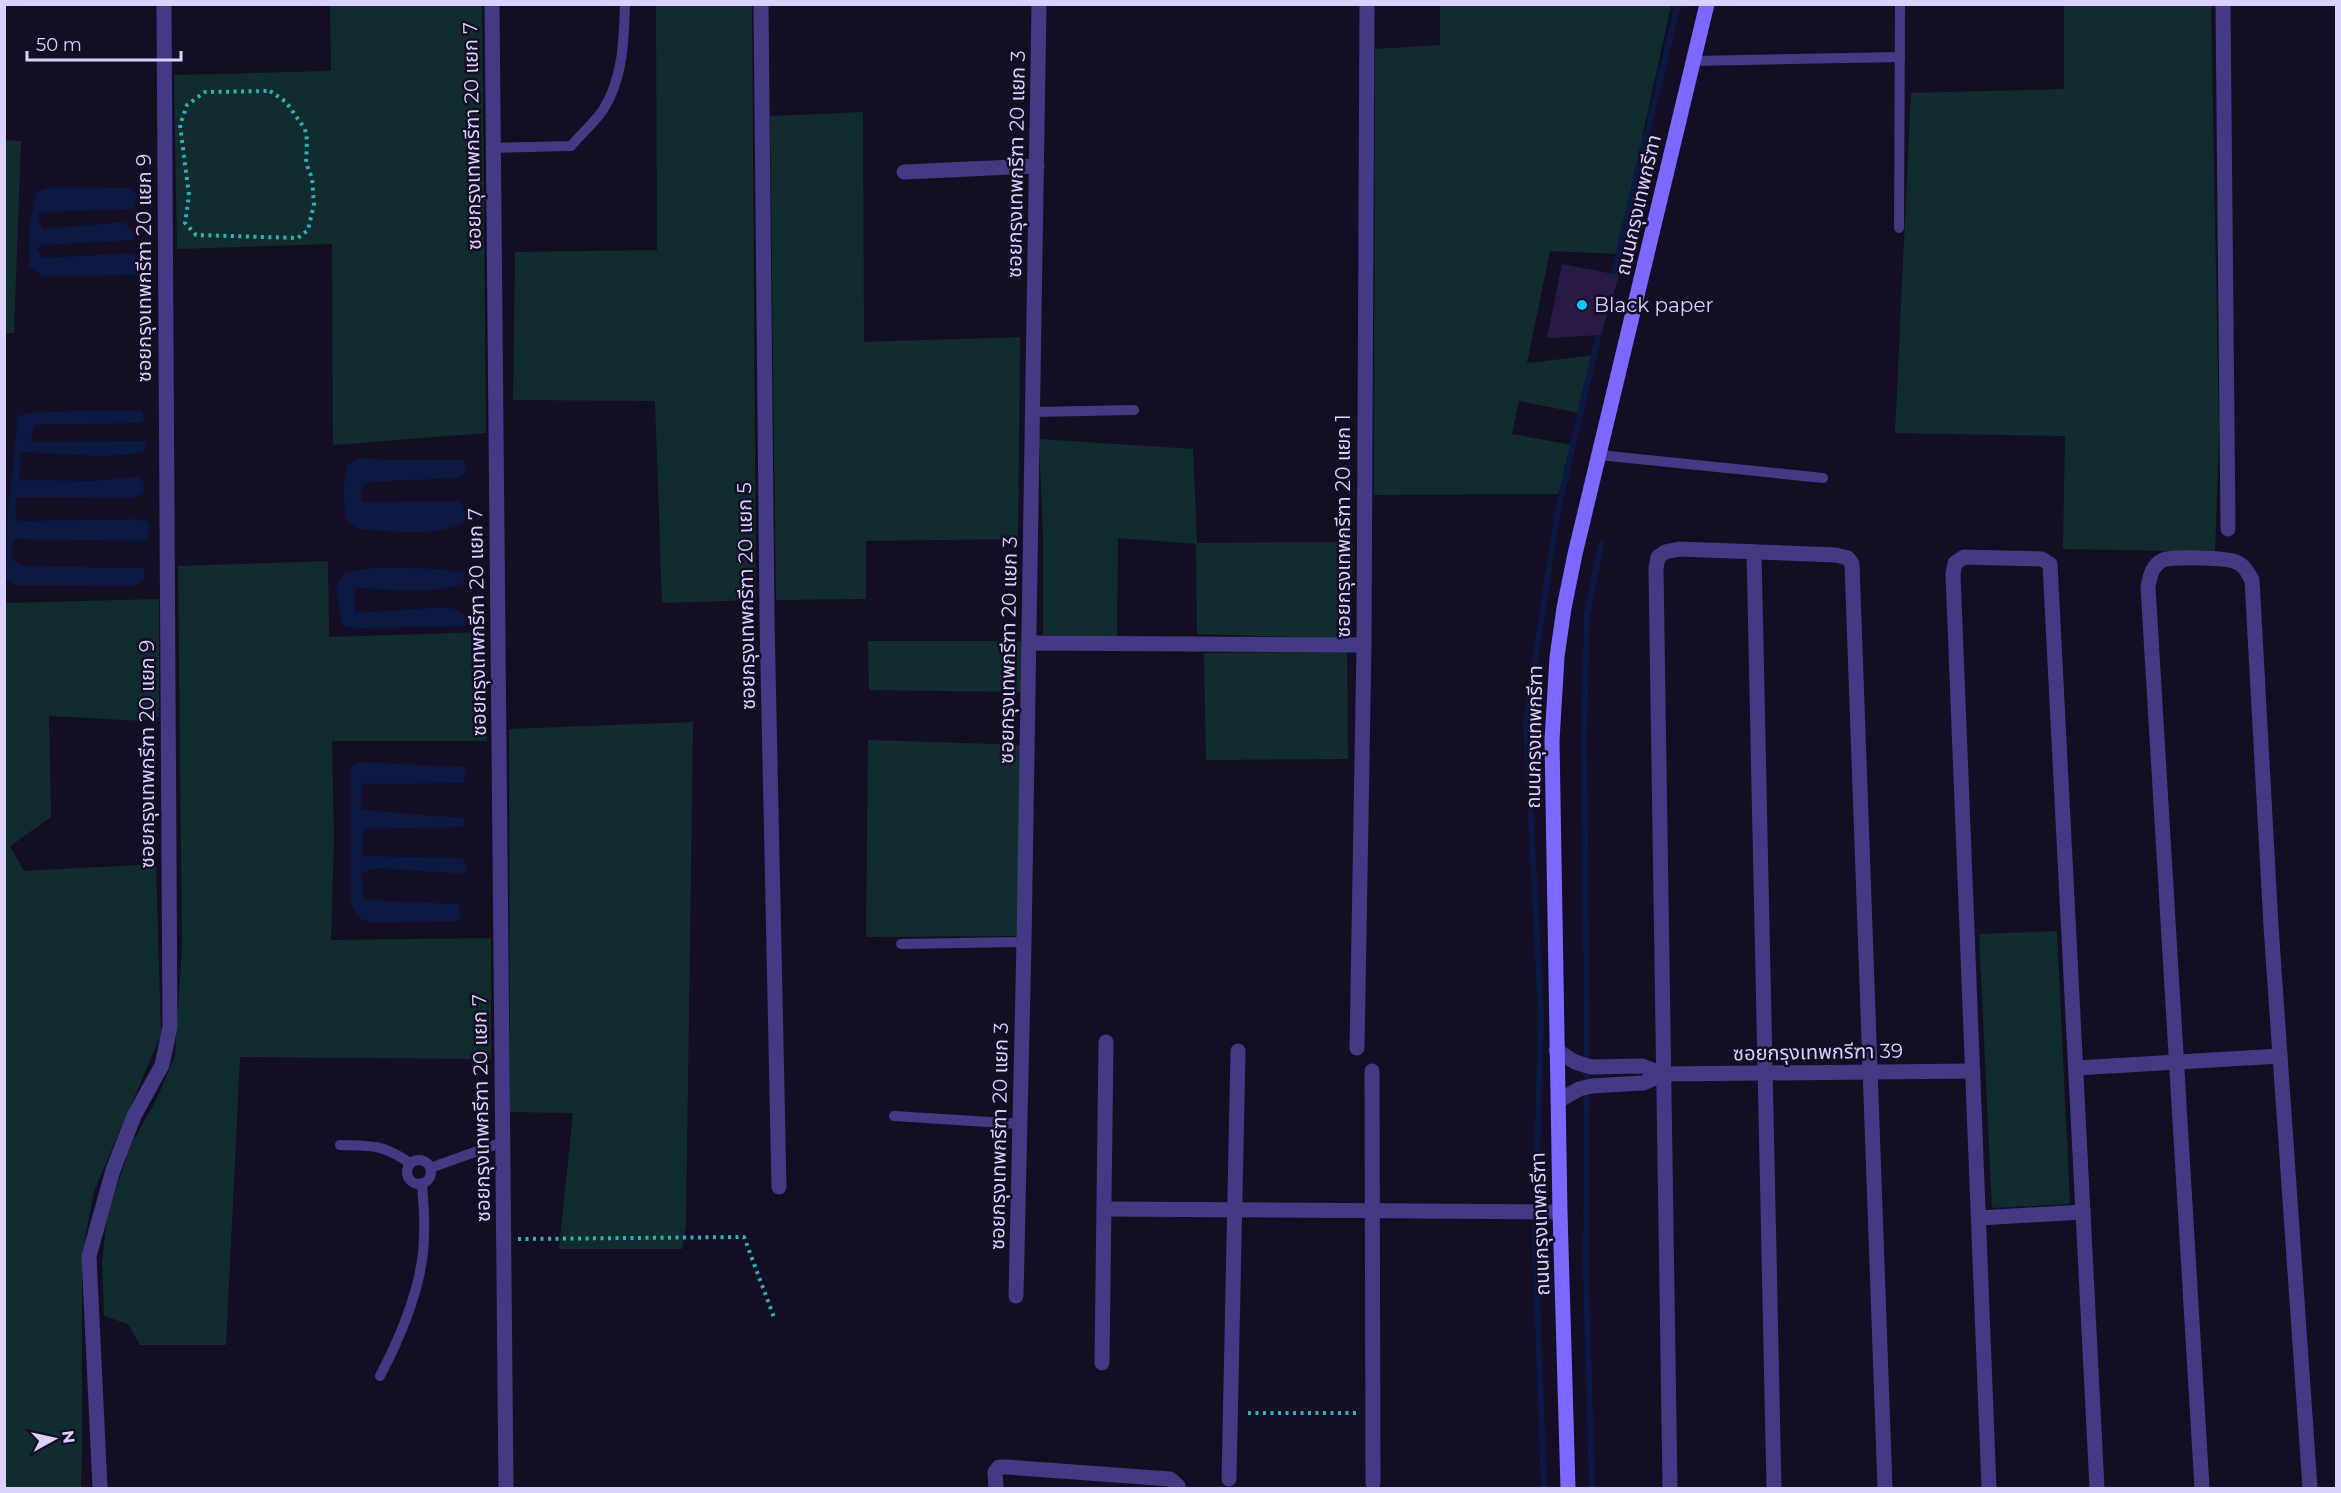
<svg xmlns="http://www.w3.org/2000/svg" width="2341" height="1493" font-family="Montserrat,'Noto Sans Thai',sans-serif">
<rect width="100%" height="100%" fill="#140e24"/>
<g fill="#112c2e">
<polygon points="330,5 482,5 486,433 333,445 332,244 177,249 174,75 331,71"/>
<polygon points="656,5 752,5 756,600 662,603 655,401 513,400 515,252 657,250"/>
<polygon points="1440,5 1671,5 1617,254 1550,251 1527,363 1597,355 1580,413 1519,401 1512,434 1572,445 1559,494 1374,495 1375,49 1440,45"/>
<polygon points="2064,5 2211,5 2219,432 2215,552 2063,549 2065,436 1895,433 1911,93 2064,89"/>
<polygon points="863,112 864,342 1020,337 1018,539 866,541 866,599 776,600 770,116"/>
<polygon points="5,140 21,141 14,333 5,333"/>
<polygon points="1039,439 1193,449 1197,543 1353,542 1351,639 1197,634 1196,544 1118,538 1117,637 1043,635 1043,537"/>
<polygon points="328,561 329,637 485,632 487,741 332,741 334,838 331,940 491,938 491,1059 240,1057 226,1345 140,1345 128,1324 104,1316 102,1265 107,1215 131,1145 157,1098 175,1056 182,946 178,566"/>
<polygon points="159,599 159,716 144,721 49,716 51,817 10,846 24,871 156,864 161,1035 94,1191 82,1254 82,1446 81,1488 5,1488 4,603"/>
<polygon points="868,641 1023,641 1022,692 869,690"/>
<polygon points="1347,652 1348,759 1206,760 1204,653"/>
<polygon points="693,722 686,1225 682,1249 559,1249 573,1113 510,1112 509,729"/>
<polygon points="868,740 1022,745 1019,936 866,937"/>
<polygon points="2057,931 2070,1204 1992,1208 1979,934"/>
</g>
<g fill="#0a1842">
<polygon points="50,187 132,188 137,197 134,209 40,212 38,220 44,229 123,222 132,229 135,240 41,245 36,251 44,258 134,253 141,267 139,275 43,276 29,267 29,230 36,192"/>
<path d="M 76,411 L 142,411 L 145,419 L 140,423 L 35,425 L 31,442 L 145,441 L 147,449 C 129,462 46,452 21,452 L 19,480 L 92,481 L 138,477 L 144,482 L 143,494 L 131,498 L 17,497 L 15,514 L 19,521 L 134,519 L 148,522 L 149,535 L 145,541 L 14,539 L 11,549 L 14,561 L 22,566 L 144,568 L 145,579 L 136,586 L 15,585 L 6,580 L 8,516 L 18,416 L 26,413 Z"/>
<path d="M 360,458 L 385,460 L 464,460 L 467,471 L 459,478 L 368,482 L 361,488 L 363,502 L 461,501 L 466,515 L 462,524 C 429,537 391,531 357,529 L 346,518 L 343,494 L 347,466 Z"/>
<path d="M 380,567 L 441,569 L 464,573 L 465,583 C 439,595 384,589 355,588 L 355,613 L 446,607 L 461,611 L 468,618 L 465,626 L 362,628 L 342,626 L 336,586 L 346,572 Z"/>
<polygon points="358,762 464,767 466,775 463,783 362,784 361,810 463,818 465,827 363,829 362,856 462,858 467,866 466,874 376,868 361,873 364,900 459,904 461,921 370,923 358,917 351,902 351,767"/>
</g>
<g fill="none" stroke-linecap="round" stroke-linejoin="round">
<g stroke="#0a1842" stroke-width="6">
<polyline points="1612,281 1678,4"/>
<polyline points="1544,1488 1535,1239 1541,1017 1526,721 1558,509 1600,329"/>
<polyline points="1592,1488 1586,1274 1587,1034 1584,737 1587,615 1601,544"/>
</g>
</g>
<polygon fill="#281a45" points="1562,264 1619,275 1601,335 1547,338"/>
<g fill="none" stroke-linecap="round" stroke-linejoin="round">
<g stroke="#2eb0b6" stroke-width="4" stroke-dasharray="3 4.5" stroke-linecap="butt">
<polygon points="270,91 286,102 305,129 307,140 306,163 312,178 314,204 308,230 298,238 196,235 185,223 189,195 180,125 187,105 205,92"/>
<polyline points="518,1239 744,1237 775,1320"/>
<polyline points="1248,1413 1357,1413"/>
</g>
<g stroke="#443983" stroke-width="10">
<polyline points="1694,61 1900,57"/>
<path d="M 493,148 L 571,146 C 581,134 594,123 603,110 C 623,79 624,40 625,4"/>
<polyline points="1899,228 1900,4"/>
<polyline points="1033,412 1134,410"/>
<polyline points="1599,455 1823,478"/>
<polyline points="901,944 1024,942"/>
<polyline points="894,1116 1020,1124"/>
<path d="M 340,1145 C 374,1146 381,1144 410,1163"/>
<circle cx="419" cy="1172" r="12"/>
<polyline points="430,1168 503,1142"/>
<path d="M 380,1376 C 402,1334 424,1283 424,1235 C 425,1218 423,1200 422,1183"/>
</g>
<g stroke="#443983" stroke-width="15">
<polyline points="492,4 506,1488"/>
<polyline points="761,4 767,619 779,1187"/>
<polyline points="2223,4 2228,529"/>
<polyline points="904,172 1037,166"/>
<polyline points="1754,552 1774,1488"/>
<polyline points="1029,643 1364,645"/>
<polyline points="1357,1048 1364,645 1367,4"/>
<polyline points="1556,1050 1575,1062 1591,1067 1642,1066 1664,1074"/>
<polyline points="2076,1068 2280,1056"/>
<polyline points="1372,1071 1373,1483"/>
<polyline points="1558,1101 1579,1089 1591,1086 1643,1083 1664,1074 1973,1071"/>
<polyline points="1104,1209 1560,1212"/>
<polyline points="1979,1218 2083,1212"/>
<polyline points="1016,1296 1024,942 1039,4"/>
<polyline points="1102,1363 1106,1042"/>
<polyline points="1229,1479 1238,1051"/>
<polyline points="100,1488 89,1256 113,1170 134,1116 162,1065 170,1027 164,4"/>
<polyline points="996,1488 995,1472 999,1467 1007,1467 1170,1479 1178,1486 1178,1488"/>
<polyline points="1670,1488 1656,569 1658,557 1665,552 1679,549 1836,555 1848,558 1852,564 1885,1488"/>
<polyline points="1989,1488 1953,574 1955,563 1964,557 2042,559 2050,564 2097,1488"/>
<path d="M 2202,1488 L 2148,587 C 2150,576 2152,565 2163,560 C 2173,556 2223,558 2233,561 C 2243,563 2247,571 2252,580 L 2271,926 L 2310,1488"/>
</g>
<polyline stroke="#7c68ff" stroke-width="15" points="1568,1488 1560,1212 1552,740 1557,657 1564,608 1575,554 1707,4"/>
</g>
<circle fill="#00c9fc" stroke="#140e24" stroke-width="2" cx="1582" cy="305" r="6"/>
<g text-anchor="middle" stroke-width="5" stroke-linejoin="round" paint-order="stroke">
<g font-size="20" fill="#dbd1ff" stroke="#140e24">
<text transform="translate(472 136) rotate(-91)" y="7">ซอยกรุงเทพกรีฑา 20 แยก 7</text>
<text transform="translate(1016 164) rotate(-89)" y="7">ซอยกรุงเทพกรีฑา 20 แยก 3</text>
<text transform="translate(1638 205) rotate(-77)" y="7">ถนนกรุงเทพกรีฑา</text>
<text transform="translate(144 268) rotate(-90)" y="7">ซอยกรุงเทพกรีฑา 20 แยก 9</text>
<text transform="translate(1343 526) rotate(-90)" y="7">ซอยกรุงเทพกรีฑา 20 แยก 1</text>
<text transform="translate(746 596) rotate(-91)" y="7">ซอยกรุงเทพกรีฑา 20 แยก 5</text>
<text transform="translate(477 622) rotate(-91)" y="7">ซอยกรุงเทพกรีฑา 20 แยก 7</text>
<text transform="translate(1008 650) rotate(-89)" y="7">ซอยกรุงเทพกรีฑา 20 แยก 3</text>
<text transform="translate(1534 737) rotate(-89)" y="7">ถนนกรุงเทพกรีฑา</text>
<text transform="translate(147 754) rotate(-90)" y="7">ซอยกรุงเทพกรีฑา 20 แยก 9</text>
<text transform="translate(1818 1052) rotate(-1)" y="7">ซอยกรุงเทพกรีฑา 39</text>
<text transform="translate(481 1108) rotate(-91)" y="7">ซอยกรุงเทพกรีฑา 20 แยก 7</text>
<text transform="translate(999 1136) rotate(-89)" y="7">ซอยกรุงเทพกรีฑา 20 แยก 3</text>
<text transform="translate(1540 1224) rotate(-92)" y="7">ถนนกรุงเทพกรีฑา</text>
</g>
<g font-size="20" fill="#dbd1ff" stroke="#140e24" text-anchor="start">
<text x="1594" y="312">Black paper</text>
</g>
</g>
<rect width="2341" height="1493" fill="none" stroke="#dbd1ff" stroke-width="12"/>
<g transform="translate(54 1439) rotate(82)" stroke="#140e24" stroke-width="4.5" paint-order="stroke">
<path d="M0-4.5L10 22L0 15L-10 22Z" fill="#dbd1ff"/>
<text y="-9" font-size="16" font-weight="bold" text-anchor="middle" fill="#dbd1ff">N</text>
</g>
<path d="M27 51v9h154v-9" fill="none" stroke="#dbd1ff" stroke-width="3"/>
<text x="36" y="51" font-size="18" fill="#dbd1ff" stroke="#140e24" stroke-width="4.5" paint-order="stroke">50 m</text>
</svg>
